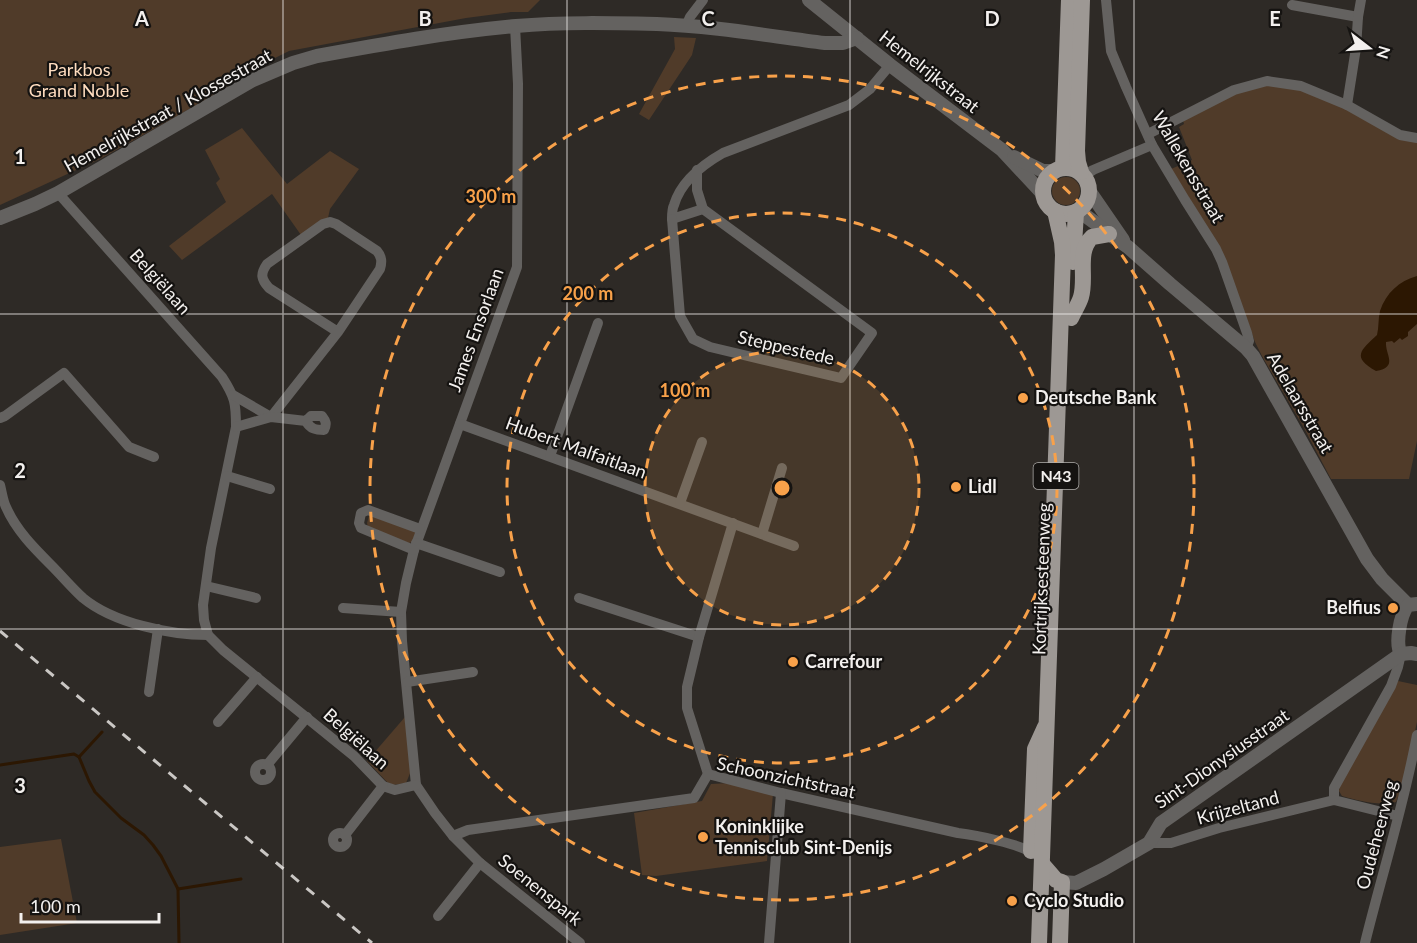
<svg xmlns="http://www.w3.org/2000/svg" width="1417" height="943" font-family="Lato,sans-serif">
<rect width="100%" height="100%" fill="#2e2a26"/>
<g fill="#503b29">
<polygon points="0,0 540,0 528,12 511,12 466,18 289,51 263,64 200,103 100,159 0,205"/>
<polygon points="674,37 696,38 692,55 649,120 639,114 675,49"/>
<polygon points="1268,85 1305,91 1417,141 1417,441 1409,479 1331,479 1304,428 1262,356 1255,342 1227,264 1171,169 1192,160 1179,127 1184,124 1183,120 1237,93"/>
<polygon points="242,128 287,184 330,151 359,169 330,209 328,218 301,235 272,194 182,260 169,246 226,202 216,183 220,179 205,150"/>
<circle cx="1066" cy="191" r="14"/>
<polygon points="373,514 416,531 412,542 409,543 368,528 367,523 369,516"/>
<path d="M 1398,681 L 1417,685 L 1417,722 L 1405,778 L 1396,802 C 1377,806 1360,801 1342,796 L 1339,791 L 1340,783 Z"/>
<polygon points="405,717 411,771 406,783 393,785 387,782 367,761"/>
<polygon points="730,783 773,794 767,861 656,876 642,875 634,813 702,801 711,784"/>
<polygon points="61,839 77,923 0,935 0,847"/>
</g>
<path fill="#2c1702" d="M 1417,276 L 1417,324 L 1408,332 L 1408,336 L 1402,340 L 1400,338 L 1394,343 L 1392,341 L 1386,342 C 1385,355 1399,367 1376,371 C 1351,357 1361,350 1377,335 C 1379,327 1378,319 1380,311 C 1386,293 1399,281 1417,276 Z"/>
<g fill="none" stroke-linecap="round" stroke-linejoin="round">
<g stroke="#2c1702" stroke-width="3">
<polyline points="102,732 79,757 89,781 95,792 121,818 144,835 153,845 161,856 178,889 179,943"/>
<polyline points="0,765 74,754 79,757"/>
<polyline points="178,889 241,879"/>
</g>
<g stroke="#646260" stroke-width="10">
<polyline points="1106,0 1111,51 1126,87 1152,145 1185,200 1216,249 1222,262 1247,333 1249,341 1246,348"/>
<polyline points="1292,5 1358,17"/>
<polyline points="515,26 518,84 517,267 414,550 406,583 401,612 402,641 416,785 435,813 453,836 480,863 580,943"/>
<polyline points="686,26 690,17 703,0"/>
<polyline points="1347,105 1356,48 1358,17 1361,0"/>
<polyline points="1148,134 1234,90 1267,81 1301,86 1347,105 1400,135 1417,138"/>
<polyline points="1084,176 1093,170 1152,145"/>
<path d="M 58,193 L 222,377 C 235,397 236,403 236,427 L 211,548 L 203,605 L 204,620 L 208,635 L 223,650 L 354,756 L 383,786 L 395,790 L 416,785"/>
<path d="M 703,209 L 672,219 C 672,215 672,209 674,205 C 681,181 702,165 723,153 L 849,105 L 870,89 L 890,65"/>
<polyline points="672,219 680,316 693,339 710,347 841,378 872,333 703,209 697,190 697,170"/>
<polyline points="233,395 271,417"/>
<path d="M 271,417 L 338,332 L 380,269 C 382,262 382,257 377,251 L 336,224 L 330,222 L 323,224 L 267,264 C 260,274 261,279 269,288 L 338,332"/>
<polyline points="0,418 5,416 64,373 129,447 154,457"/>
<polyline points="460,424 794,546"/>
<path d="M 236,427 L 271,417 L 306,421 L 311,416 L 322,416 C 326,421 327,424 324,430 C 316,430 310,429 306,421"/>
<polyline points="550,456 598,323"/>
<polyline points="227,476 270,489"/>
<path d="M 0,485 C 2,493 3,501 6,507 C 16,530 34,548 51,565 C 62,576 72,588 83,598 C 113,623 170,635 208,635"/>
<polyline points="680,503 702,442"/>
<polyline points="762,534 782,468"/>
<polyline points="416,543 500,572"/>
<polyline points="414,550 361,528 359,523 361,513 368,510 420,529"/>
<polyline points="206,586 256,598"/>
<polyline points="579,598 699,637"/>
<polyline points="343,608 401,612"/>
<polyline points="407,682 473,672"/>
<polyline points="149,692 158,629"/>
<polyline points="218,722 257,677"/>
<circle cx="263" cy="772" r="8"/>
<polyline points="267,765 307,717"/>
<polyline points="708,774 687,708 687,687 699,637 733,523"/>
<polyline points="1334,800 1334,788 1391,686 1398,667 1401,654"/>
<circle cx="340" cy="840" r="7"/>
<polyline points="345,835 383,786"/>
<path d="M 453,836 L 468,830 L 694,798 L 708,774 L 781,793 L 958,833 C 975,835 1021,844 1034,854"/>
<polyline points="1149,843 1171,843 1219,828 1334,800 1398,816"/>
<polyline points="438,916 480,863"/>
<polyline points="769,943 781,793"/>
<path d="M 1365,943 C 1382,874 1404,805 1417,735"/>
</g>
<g stroke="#646260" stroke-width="14">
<polyline points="809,0 890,65 1002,150 1043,194"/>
<polyline points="1014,157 1043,171 1054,171"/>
<polyline points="1090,192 1123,240"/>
<polyline points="1079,211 1094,222 1109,234 1128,247 1170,284 1246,348 1253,356 1367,559 1382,579 1408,605"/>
<path d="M 0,218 L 35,204 L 58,193 L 253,80 L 293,63 L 317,56 C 383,44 449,32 516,26 C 562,22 610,23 657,24 C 713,26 769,36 825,43 L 843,43 L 857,38"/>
<path d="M 1401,654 C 1395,644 1400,615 1408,605 L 1417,604"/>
<polyline points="1062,882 1076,883 1104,869 1149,843 1161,823 1401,654 1411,653 1417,654"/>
</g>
<g stroke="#9d9894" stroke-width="16">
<circle cx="1066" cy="191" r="23"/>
<polyline points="1063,168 1069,0"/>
<polyline points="1081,172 1078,162 1077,151 1082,0"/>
<polyline points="1073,262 1076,212"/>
<path d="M 1071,318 C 1074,311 1079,304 1081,297 C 1087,277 1076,252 1092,237 L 1109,234"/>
<polyline points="1031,851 1035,749 1045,727"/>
<polyline points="1043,865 1056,880 1062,882 1060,943"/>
<polyline points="1039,943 1063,255 1062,242 1055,211"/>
</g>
<polyline stroke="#cac7c4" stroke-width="3" stroke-dasharray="10 10" stroke-linecap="butt" points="0,631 372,943"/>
</g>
<path fill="none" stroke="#f3f0ee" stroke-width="1.5" stroke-opacity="0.55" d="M 283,0 L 283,943M 567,0 L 567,943M 850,0 L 850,943M 1134,0 L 1134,943M 0,314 L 1417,314M 0,629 L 1417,629"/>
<circle cx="782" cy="488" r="137" fill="#f8a14a" fill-opacity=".12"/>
<g fill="none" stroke="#f8a14a" stroke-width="3" stroke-dasharray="10 8">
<circle cx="782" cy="488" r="137"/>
<circle cx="782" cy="488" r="275"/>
<circle cx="782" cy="488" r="412"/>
</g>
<g fill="#f8a14a" stroke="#151311" stroke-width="2">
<circle cx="1023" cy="398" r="6"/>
<circle cx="956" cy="487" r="6"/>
<circle cx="1393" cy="608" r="6"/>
<circle cx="793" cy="662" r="6"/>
<circle cx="703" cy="837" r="6"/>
<circle cx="1012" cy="901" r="6"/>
</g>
<g text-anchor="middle" stroke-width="4.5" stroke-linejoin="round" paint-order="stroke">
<rect fill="#151311" stroke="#b0aeac" stroke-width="1.5" x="1033.5" y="463" width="45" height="26" rx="4.5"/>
<g font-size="16" font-weight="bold" fill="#f3f0ee">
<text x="1056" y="482">N43</text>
</g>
<g font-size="18" fill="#fedcbf" stroke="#151311">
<text x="79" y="76">Parkbos<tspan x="79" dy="21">Grand Noble</tspan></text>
</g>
<g font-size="18" fill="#f3f0ee" stroke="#151311">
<text transform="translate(929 72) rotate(38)" y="6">Hemelrijkstraat</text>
<text transform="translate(168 111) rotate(-29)" y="6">Hemelrijkstraat / Klossestraat</text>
<text transform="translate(1188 167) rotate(60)" y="6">Wallekensstraat</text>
<text transform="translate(160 282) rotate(48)" y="6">Belgiëlaan</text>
<text transform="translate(476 330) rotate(-70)" y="6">James Ensorlaan</text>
<text transform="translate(786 348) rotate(13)" y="6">Steppestede</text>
<text transform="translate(1300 403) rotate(60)" y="6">Adelaarsstraat</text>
<text transform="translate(576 448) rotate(20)" y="6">Hubert Malfaitlaan</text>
<text transform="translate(1042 579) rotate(-88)" y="6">Kortrijksesteenweg</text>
<text transform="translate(356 739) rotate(42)" y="6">Belgiëlaan</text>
<text transform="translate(1222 759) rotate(-35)" y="6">Sint-Dionysiusstraat</text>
<text transform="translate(786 778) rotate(12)" y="6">Schoonzichtstraat</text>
<text transform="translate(1238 808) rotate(-15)" y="6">Krijzeltand</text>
<text transform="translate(1377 835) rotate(-75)" y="6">Oudeheerweg</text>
<text transform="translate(540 890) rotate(39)" y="6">Soenenspark</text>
</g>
<g font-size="18" font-weight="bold" fill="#f3f0ee" stroke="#151311" text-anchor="start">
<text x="1035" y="404">Deutsche Bank</text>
<text x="968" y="493">Lidl</text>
<text x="1381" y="614" text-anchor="end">Belfius</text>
<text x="805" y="668">Carrefour</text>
<text x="715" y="833">Koninklijke<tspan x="715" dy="21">Tennisclub Sint-Denijs</tspan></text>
<text x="1024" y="907">Cyclo Studio</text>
</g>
</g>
<g font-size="20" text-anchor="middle" font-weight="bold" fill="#f3f0ee" stroke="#151311" stroke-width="4.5" stroke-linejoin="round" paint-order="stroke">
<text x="142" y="26">A</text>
<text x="425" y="26">B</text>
<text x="708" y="26">C</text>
<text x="992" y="26">D</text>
<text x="1275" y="26">E</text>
<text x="20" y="164">1</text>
<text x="20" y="478">2</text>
<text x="20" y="793">3</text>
</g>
<circle cx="782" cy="488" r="9" fill="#f8a14a" stroke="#151311" stroke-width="3"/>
<g font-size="18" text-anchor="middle" font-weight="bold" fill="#f8a14a" stroke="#151311" stroke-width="4.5" stroke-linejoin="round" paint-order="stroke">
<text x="491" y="203">300 m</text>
<text x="588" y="300">200 m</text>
<text x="685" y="397">100 m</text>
</g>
<g transform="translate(1369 48) rotate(107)" stroke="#151311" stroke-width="4.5" paint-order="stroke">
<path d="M0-4.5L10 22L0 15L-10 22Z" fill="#f3f0ee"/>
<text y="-9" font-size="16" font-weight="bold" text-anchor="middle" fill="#f3f0ee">N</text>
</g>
<path d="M21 913v9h138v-9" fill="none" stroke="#f3f0ee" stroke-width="3"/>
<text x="30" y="913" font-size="18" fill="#f3f0ee" stroke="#151311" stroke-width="4.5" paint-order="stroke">100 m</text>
</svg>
